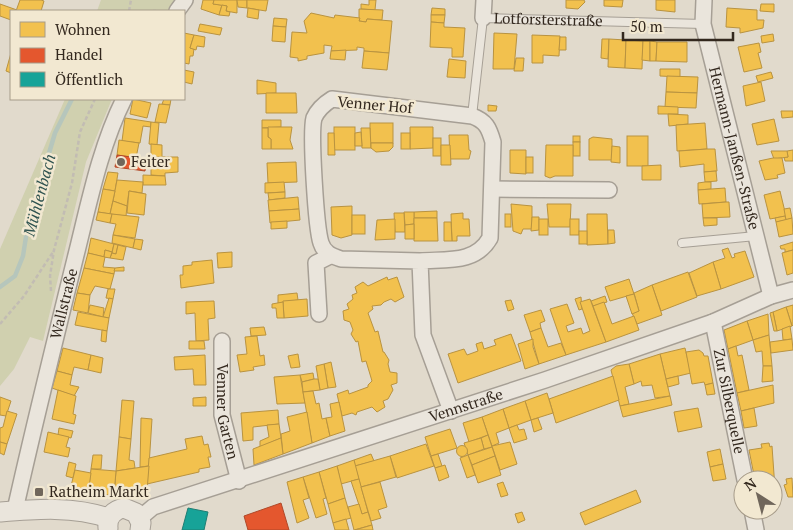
<svg xmlns="http://www.w3.org/2000/svg" width="793" height="530" font-family="'PT Serif',serif">
<rect width="100%" height="100%" fill="#e1dacc"/>
<g fill="#d0d0af">
<polygon points="101,0 178,0 170,11 97,11"/>
<polygon points="65,99 112,99 86,162 43,341 30,337 14,369 0,386 0,249"/>
</g>
<g fill="#f2c14e" stroke="#b99340">
<polygon points="20,0 41,0 44,1 41,11 16,11"/>
<polygon points="203,0 214,0 213,4 222,5 219,15 201,9"/>
<polygon points="214,0 237,0 237,13 226,11 227,6 213,4"/>
<polygon points="237,0 247,0 247,8 238,7"/>
<polygon points="247,0 268,0 266,11 247,8"/>
<polygon points="369,0 376,0 375,10 361,9 361,4 369,5"/>
<polygon points="566,0 584,0 585,2 578,9 566,8"/>
<polygon points="604,0 623,0 622,7 604,6"/>
<polygon points="656,0 675,0 675,12 656,10"/>
<polygon points="0,4 17,10 11,11 11,20 0,16"/>
<polygon points="761,4 774,4 774,12 760,11"/>
<polygon points="222,5 227,6 226,11 230,12 229,16 219,15"/>
<polygon points="248,8 259,10 258,19 247,17"/>
<polygon points="432,8 445,9 445,15 431,15"/>
<polygon points="727,8 757,10 757,20 764,20 763,28 740,33 740,28 726,27"/>
<polygon points="359,9 383,10 382,20 367,19 366,22 359,21"/>
<polygon points="311,13 334,18 335,15 360,18 359,21 366,22 367,19 392,21 389,53 364,51 364,48 357,47 357,50 331,51 332,46 324,45 324,53 307,56 307,59 298,61 298,58 290,57 292,32 307,33 304,21"/>
<polygon points="431,15 445,15 444,23 431,22"/>
<polygon points="274,18 287,19 286,27 273,26"/>
<polygon points="431,22 444,23 444,27 465,28 463,57 452,57 452,48 430,47"/>
<polygon points="200,24 222,28 220,35 198,31"/>
<polygon points="273,26 286,27 285,42 272,41"/>
<polygon points="184,33 194,35 190,48 194,49 193,56 190,56 189,64 184,63"/>
<polygon points="494,33 517,34 514,69 493,69"/>
<polygon points="773,34 774,41 762,43 761,36"/>
<polygon points="194,35 205,37 204,47 197,46 196,50 190,48"/>
<polygon points="532,35 560,36 559,56 543,55 543,63 532,63"/>
<polygon points="560,37 566,37 566,50 559,50"/>
<polygon points="602,39 609,39 608,59 601,58"/>
<polygon points="609,39 626,40 625,68 608,67"/>
<polygon points="626,40 643,41 642,69 625,68"/>
<polygon points="643,41 650,41 650,61 642,60"/>
<polygon points="650,41 657,42 656,61 650,61"/>
<polygon points="657,42 687,42 687,62 656,61"/>
<polygon points="759,43 761,52 758,53 762,68 744,72 738,47"/>
<polygon points="346,50 345,60 330,59 331,51"/>
<polygon points="364,51 389,53 387,70 362,68"/>
<polygon points="11,53 11,73 6,71"/>
<polygon points="516,58 524,58 523,71 514,71"/>
<polygon points="449,59 466,61 465,78 447,77"/>
<polygon points="660,69 680,69 680,77 660,76"/>
<polygon points="184,70 194,72 192,84 184,82"/>
<polygon points="771,72 773,78 758,82 756,76"/>
<polygon points="667,76 698,77 697,93 666,92"/>
<polygon points="257,80 276,83 276,93 257,94"/>
<polygon points="761,82 765,101 746,106 743,86"/>
<polygon points="666,92 697,93 696,108 665,107"/>
<polygon points="266,93 296,93 297,113 266,113"/>
<polygon points="133,99 151,103 147,118 130,114"/>
<polygon points="164,99 171,99 170,105 162,104"/>
<polygon points="159,104 170,105 166,123 155,122"/>
<polygon points="488,105 497,106 496,111 488,111"/>
<polygon points="658,106 678,107 678,114 658,114"/>
<polygon points="781,111 793,111 793,117 782,118"/>
<polygon points="668,114 688,115 688,124 669,126"/>
<polygon points="125,118 151,122 151,127 143,126 140,143 122,141"/>
<polygon points="774,119 779,141 757,145 752,124"/>
<polygon points="262,120 281,120 281,127 262,128"/>
<polygon points="151,122 159,123 157,145 149,144"/>
<rect x="370" y="123" width="23" height="20"/>
<polygon points="705,123 707,149 677,151 676,125"/>
<polygon points="268,127 292,127 290,140 293,149 271,149 271,139 268,137"/>
<rect x="334" y="127" width="21" height="23"/>
<polygon points="410,127 433,127 433,148 410,149"/>
<polygon points="262,128 268,128 268,137 271,139 271,149 262,149"/>
<polygon points="361,128 370,128 371,148 362,148"/>
<polygon points="361,132 362,146 355,146 355,133"/>
<polygon points="328,133 334,133 335,155 328,155"/>
<rect x="401" y="133" width="9" height="16"/>
<polygon points="449,135 468,135 469,150 471,151 469,159 450,159"/>
<rect x="573" y="136" width="7" height="6"/>
<rect x="627" y="136" width="21" height="30"/>
<polygon points="593,137 612,139 612,160 589,160 589,139"/>
<rect x="433" y="138" width="8" height="18"/>
<polygon points="119,140 139,143 136,158 117,155"/>
<rect x="573" y="142" width="7" height="14"/>
<polygon points="371,143 393,143 393,147 389,151 376,152 371,148"/>
<polygon points="151,144 162,145 162,158 151,157"/>
<polygon points="441,145 450,145 451,165 441,165"/>
<polygon points="546,145 573,145 573,176 555,176 550,178 545,176"/>
<polygon points="612,146 620,147 620,163 611,162"/>
<polygon points="707,149 715,149 717,171 704,172 704,164 680,167 679,151"/>
<polygon points="510,150 526,150 526,174 510,173"/>
<polygon points="793,150 793,161 785,161 784,157 788,157 787,151"/>
<polygon points="771,151 787,151 788,157 774,159"/>
<polygon points="151,157 178,157 178,172 165,173 165,176 151,175"/>
<rect x="526" y="157" width="7" height="16"/>
<polygon points="773,158 782,158 785,173 777,175 778,178 765,180 759,161"/>
<polygon points="296,162 297,182 268,183 267,163"/>
<polygon points="661,165 661,180 642,180 642,166"/>
<polygon points="716,171 717,181 705,182 704,172"/>
<polygon points="108,172 118,173 115,191 103,189"/>
<polygon points="143,175 165,176 166,185 143,185"/>
<polygon points="117,180 143,182 142,193 129,191 127,206 113,201"/>
<polygon points="284,182 285,192 265,193 265,183"/>
<polygon points="705,182 711,182 711,189 698,190 698,183"/>
<polygon points="725,188 726,202 699,204 698,190"/>
<polygon points="103,189 115,191 110,214 98,212"/>
<polygon points="129,191 146,194 144,215 127,213"/>
<polygon points="780,191 786,216 770,219 764,195"/>
<polygon points="285,192 285,198 269,200 268,193"/>
<polygon points="298,197 299,209 269,211 268,200"/>
<polygon points="113,201 127,206 126,216 110,214"/>
<polygon points="726,202 729,202 730,217 703,218 702,204"/>
<polygon points="511,204 532,206 532,229 523,229 521,234 513,231"/>
<polygon points="547,204 571,204 570,227 549,227"/>
<polygon points="352,206 352,235 341,238 332,235 331,207"/>
<polygon points="790,208 792,218 786,220 784,209"/>
<polygon points="299,209 300,220 270,223 269,211"/>
<polygon points="437,211 437,218 414,218 414,212"/>
<polygon points="98,212 112,214 110,223 96,220"/>
<polygon points="404,212 414,212 414,224 405,225"/>
<polygon points="394,213 404,213 405,232 395,232"/>
<polygon points="463,213 463,219 469,219 470,236 457,236 457,241 452,241 451,214"/>
<polygon points="112,214 139,217 135,238 113,235 116,224 110,223"/>
<rect x="505" y="214" width="6" height="13"/>
<polygon points="587,214 607,214 608,244 587,245"/>
<rect x="352" y="215" width="13" height="19"/>
<polygon points="785,216 786,220 776,222 775,218"/>
<polygon points="532,217 539,217 539,230 531,231"/>
<polygon points="414,218 437,218 438,241 414,241"/>
<polygon points="703,218 717,218 717,225 704,226"/>
<polygon points="792,218 793,234 779,237 776,222"/>
<polygon points="395,219 395,239 375,240 377,220"/>
<rect x="539" y="219" width="9" height="16"/>
<rect x="570" y="219" width="9" height="16"/>
<polygon points="287,221 287,228 271,229 271,222"/>
<polygon points="444,222 451,222 452,241 444,241"/>
<polygon points="414,224 414,239 405,239 405,225"/>
<polygon points="608,230 614,230 615,243 608,244"/>
<rect x="579" y="231" width="8" height="13"/>
<polygon points="113,235 135,239 133,248 112,243"/>
<polygon points="91,238 114,244 112,252 105,250 104,257 88,253"/>
<polygon points="135,239 143,240 141,250 133,248"/>
<polygon points="793,242 793,250 785,252 785,249 781,249 780,246"/>
<polygon points="114,244 118,245 116,254 112,253"/>
<polygon points="118,245 126,247 123,260 110,258 112,253 116,254"/>
<polygon points="728,248 732,258 735,257 734,254 745,251 754,277 721,289 713,262 725,258 722,250"/>
<polygon points="105,250 112,252 110,258 104,257"/>
<polygon points="793,250 793,273 787,275 782,253"/>
<polygon points="232,252 232,267 218,268 217,253"/>
<polygon points="88,253 105,257 103,267 115,268 114,274 84,268"/>
<polygon points="212,260 214,283 181,288 180,275 183,275 183,266 192,265 192,262"/>
<polygon points="713,262 721,289 697,296 689,273"/>
<polygon points="124,267 124,271 114,271 115,268"/>
<polygon points="84,268 114,274 110,289 95,286 90,295 77,293"/>
<polygon points="688,272 697,297 661,311 652,285"/>
<polygon points="387,277 388,280 397,277 404,297 395,302 391,299 384,302 381,305 372,306 373,309 368,313 375,332 378,331 383,352 384,352 389,360 388,364 390,372 397,373 397,383 391,385 393,390 388,399 383,401 385,407 377,412 372,407 357,412 356,415 352,413 342,416 337,394 348,390 349,394 368,387 368,385 372,381 366,361 362,362 358,341 356,342 351,334 353,330 350,322 344,320 343,311 349,309 347,304 353,299 352,295 357,293 355,287 363,282 368,286"/>
<polygon points="629,279 634,294 610,301 605,287"/>
<polygon points="652,285 662,315 637,324 632,313 639,311 634,293"/>
<polygon points="108,289 115,289 113,299 106,298"/>
<polygon points="77,293 90,295 88,313 73,310"/>
<polygon points="297,293 298,300 278,303 278,295"/>
<polygon points="634,294 639,311 632,314 626,296"/>
<polygon points="605,296 607,302 593,306 591,301"/>
<polygon points="581,297 582,309 579,310 575,299"/>
<polygon points="109,298 113,299 109,318 103,317"/>
<polygon points="307,299 308,316 284,318 283,301"/>
<polygon points="590,299 606,342 566,355 550,309 567,304 574,323 566,326 568,332 581,328 583,334 590,331 580,302"/>
<polygon points="511,300 514,309 508,311 505,301"/>
<polygon points="214,301 215,318 208,319 209,340 196,341 195,313 186,314 186,302"/>
<polygon points="283,302 284,318 277,318 276,308 272,308 272,304"/>
<polygon points="604,302 612,324 634,316 639,330 606,342 593,306"/>
<polygon points="90,305 104,308 103,317 88,313"/>
<polygon points="793,305 793,325 792,326 786,307"/>
<polygon points="786,307 792,326 777,331 773,312"/>
<polygon points="541,310 545,321 540,323 541,328 530,332 524,315"/>
<polygon points="78,312 109,318 107,331 75,325"/>
<polygon points="773,312 777,331 774,331 770,313"/>
<polygon points="768,314 769,335 753,340 747,321"/>
<polygon points="747,321 753,340 728,349 724,330"/>
<polygon points="790,326 792,339 783,340 782,329"/>
<polygon points="264,327 266,335 251,336 250,328"/>
<polygon points="541,328 548,347 561,343 566,355 539,364 530,332"/>
<polygon points="102,330 107,331 106,342 101,341"/>
<polygon points="511,334 521,361 458,383 448,354 464,349 467,355 478,351 476,344 482,342 484,349 496,345 494,340"/>
<polygon points="769,335 772,366 763,366 762,351 756,352 753,340"/>
<polygon points="257,336 260,356 264,355 265,365 253,367 254,370 240,372 237,355 247,354 245,337"/>
<polygon points="533,339 533,347 539,364 525,369 518,344"/>
<polygon points="792,339 793,350 771,353 770,342"/>
<polygon points="189,341 204,341 205,349 189,349"/>
<polygon points="736,346 738,356 742,355 749,390 737,393 728,349"/>
<polygon points="63,348 91,355 88,370 74,367 72,375 57,371"/>
<polygon points="685,348 691,373 666,379 660,354"/>
<polygon points="699,350 703,353 704,356 708,356 713,383 705,385 704,382 692,384 686,352"/>
<polygon points="298,354 300,367 291,368 288,356"/>
<polygon points="660,354 670,396 655,398 652,385 642,386 641,381 634,384 629,364"/>
<polygon points="91,355 103,358 101,373 88,370"/>
<polygon points="205,355 206,385 194,385 193,369 175,370 174,357"/>
<polygon points="331,362 336,387 328,388 324,364"/>
<polygon points="324,364 328,388 320,390 316,366"/>
<polygon points="629,364 634,384 625,387 629,404 620,406 611,370 616,366"/>
<polygon points="763,366 772,366 773,381 762,382"/>
<polygon points="57,371 72,375 70,385 79,387 74,396 52,388"/>
<polygon points="313,373 314,379 302,382 300,375"/>
<polygon points="300,375 305,403 277,404 274,377"/>
<polygon points="613,376 619,400 556,423 549,399"/>
<polygon points="678,376 679,384 668,387 666,379"/>
<polygon points="314,379 318,379 320,390 303,392 302,382"/>
<polygon points="713,383 715,394 707,395 705,385"/>
<polygon points="773,385 774,403 741,411 737,393"/>
<polygon points="58,390 76,396 73,414 76,415 74,424 52,419"/>
<polygon points="313,391 316,404 319,403 322,419 326,418 330,436 312,443 303,392"/>
<polygon points="547,393 553,413 531,420 525,401"/>
<polygon points="670,396 672,405 623,417 620,406"/>
<polygon points="0,397 11,401 6,416 0,415"/>
<polygon points="206,397 206,406 193,406 193,398"/>
<polygon points="122,400 134,401 131,439 119,437"/>
<polygon points="525,401 531,420 509,428 503,409"/>
<polygon points="339,402 345,431 330,436 326,418 332,417 330,404"/>
<polygon points="698,408 702,427 678,432 674,412"/>
<polygon points="754,408 757,426 744,428 741,411"/>
<polygon points="503,409 509,428 496,433 499,443 492,446 482,417"/>
<polygon points="278,410 279,424 253,427 253,440 243,441 241,413"/>
<polygon points="7,411 17,414 7,444 0,442 0,428 3,427"/>
<polygon points="307,412 312,443 283,454 281,434 290,431 287,417"/>
<polygon points="482,417 488,435 469,442 463,423"/>
<polygon points="141,418 152,419 149,466 140,467"/>
<polygon points="538,418 542,429 534,432 531,420"/>
<polygon points="279,424 281,438 260,447 260,441 269,437 267,425"/>
<polygon points="517,425 519,430 524,429 527,439 514,443 509,428"/>
<polygon points="59,428 73,431 71,438 58,435"/>
<polygon points="450,429 457,448 431,456 425,437"/>
<polygon points="48,432 69,437 66,447 70,448 68,457 44,452"/>
<polygon points="488,435 492,447 484,449 481,438"/>
<polygon points="202,436 204,445 208,444 211,457 208,457 210,467 199,469 199,472 147,484 149,458 187,449 185,439"/>
<polygon points="119,437 131,439 129,460 134,461 135,468 116,471"/>
<polygon points="281,438 283,454 254,465 253,449"/>
<polygon points="481,438 484,449 468,455 464,443"/>
<polygon points="0,442 7,444 4,455 0,453"/>
<polygon points="510,442 517,464 500,470 492,446"/>
<polygon points="769,443 770,447 772,446 776,503 773,504 773,480 755,480 749,450 762,448 761,444"/>
<polygon points="426,444 434,466 397,478 390,456"/>
<circle cx="462" cy="451" r="5.5"/>
<polygon points="492,447 495,456 472,465 468,455"/>
<polygon points="720,449 723,464 710,467 707,452"/>
<polygon points="371,454 374,461 355,466 354,460"/>
<polygon points="438,454 442,466 435,468 431,456"/>
<polygon points="93,455 102,455 101,469 91,469"/>
<polygon points="468,455 475,475 467,478 460,458"/>
<polygon points="390,456 396,477 361,487 355,466"/>
<polygon points="495,456 501,475 478,483 472,465"/>
<polygon points="354,460 359,479 341,484 337,466"/>
<polygon points="69,462 76,464 73,478 66,476"/>
<polygon points="723,464 726,479 713,481 710,467"/>
<polygon points="445,465 449,477 439,481 435,468"/>
<polygon points="149,466 147,491 114,495 116,471"/>
<polygon points="337,466 345,498 328,504 319,472"/>
<polygon points="91,469 116,471 114,495 88,494"/>
<polygon points="75,470 91,473 88,494 70,490"/>
<polygon points="319,472 326,498 323,499 327,514 316,518 303,477"/>
<polygon points="303,477 309,498 303,500 309,518 297,523 287,482"/>
<polygon points="792,478 793,497 788,497 784,485 787,484 786,479"/>
<polygon points="359,479 368,512 362,514 351,481"/>
<polygon points="380,482 387,507 378,510 381,518 371,521 361,487"/>
<polygon points="503,482 508,495 501,497 497,484"/>
<polygon points="636,490 641,502 585,525 580,513"/>
<polygon points="345,498 351,518 333,523 328,504"/>
<polygon points="359,504 362,514 368,512 372,525 354,530 348,507"/>
<polygon points="522,512 525,520 518,523 515,514"/>
<polygon points="346,519 349,530 335,530 333,523"/>
<polygon points="372,525 373,530 355,530"/>
</g>
<g fill="#e4572e" stroke="#af4929">
<polygon points="117,155 146,159 145,171 115,167"/>
<polygon points="281,503 289,530 248,530 244,516"/>
</g>
<polygon fill="#17a398" stroke="#1f7e73" points="188,508 208,512 204,530 182,530"/>
<g fill="none" stroke-linecap="round" stroke-linejoin="round">
<polyline stroke="#b6c6bc" stroke-width="4.5" points="0,287 15,276 23,256 28,224 55,133 72,99"/>
<defs>
<g id="service">
<path id="s1" d="M 472,116 L 483,18 L 703,24"/>
<polyline points="682,243 756,236"/>
</g>
<g id="minor">
<path id="s2" d="M 704,0 L 703,24 L 771,296"/>
<polyline points="177,11 185,0"/>
<polyline points="483,18 484,0"/>
<polyline points="492,189 609,190"/>
<path d="M 420,261 C 447,259 475,264 490,238 L 493,142 C 489,128 486,121 472,116 L 332,99 C 324,104 318,109 314,118 C 310,133 316,228 321,243 C 324,253 332,256 341,259 L 420,261 L 423,335 L 451,411"/>
<polyline points="319,314 316,263 330,256"/>
<path id="s3" d="M 713,322 L 745,480"/>
<path id="s4" d="M 222,341 L 222,415 L 239,481"/>
<path id="s5" d="M 15,510 C 34,425 55,340 76,255 C 89,203 100,147 124,99"/>
<polyline points="752,510 756,530"/>
<path id="s6" d="M 140,518 L 153,507 L 545,380 L 713,322 L 771,296 L 793,290"/>
</g>
<g id="tertiary">
<path d="M 0,512 C 37,509 73,506 109,518"/>
<path d="M 108,528 C 107,517 113,510 124,508 L 136,513 L 141,523 L 140,530"/>
</g>
</defs>
<use href="#service" stroke="#a69f95" stroke-width="10"/>
<use href="#minor" stroke="#a69f95" stroke-width="18"/>
<use href="#tertiary" stroke="#a69f95" stroke-width="21"/>
<g stroke="#c2bcb3" stroke-width="2.5" stroke-dasharray="4 2.5" stroke-linecap="butt">
<polyline points="129,11 131,0"/>
<polyline points="153,11 156,11"/>
<polyline points="51,291 50,276 54,250 72,183 80,132 95,99"/>
<polyline points="0,324 24,296 53,252"/>
</g>
<use href="#service" stroke="#eae5dc" stroke-width="8"/>
<use href="#minor" stroke="#eae5dc" stroke-width="15"/>
<use href="#tertiary" stroke="#eae5dc" stroke-width="19"/>
</g>
<g fill="#70665b" stroke="#f2e8d1" stroke-width="2">
<circle cx="121" cy="162" r="5"/>
<rect x="34" y="487" width="10" height="10" rx="2.5"/>
</g>
<g text-anchor="middle" stroke-width="5" stroke-linejoin="round" paint-order="stroke">
<g font-size="15" fill="#33281e" stroke="#f2e8d1">
<text dy="5" stroke="none"><textPath href="#s1" startOffset="164">Lotforsterstraße</textPath></text>
<text transform="translate(375 105) rotate(5)" y="5">Venner Hof</text>
<text dy="5" stroke="none"><textPath href="#s2" startOffset="152">Hermann-Janßen-Straße</textPath></text>
<text dy="5" stroke="none"><textPath href="#s5" startOffset="212">Wallstraße</textPath></text>
<text dy="5" stroke="none"><textPath href="#s3" startOffset="81">Zur Silberquelle</textPath></text>
<text dy="5" stroke="none"><textPath href="#s6" startOffset="346">Vennstraße</textPath></text>
<text dy="5" stroke="none"><textPath href="#s4" startOffset="71">Venner Garten</textPath></text>
</g>
<g font-size="15" fill="#33281e" stroke="#f2e8d1" text-anchor="start">
<text x="131" y="167">Feiter</text>
<text x="49" y="497">Ratheim Markt</text>
</g>
<g font-size="16" font-style="italic" fill="#2e524f" stroke="#f2e8d1">
<text transform="translate(39 195) rotate(-75)" y="6">Mühlenbach</text>
</g>
</g>
<rect x="10" y="10" width="175" height="90" fill="#f2e8d1" stroke="#a69b89"/>
<rect x="20" y="22" width="25" height="15" fill="#f2c14e" stroke="#a69b89"/>
<text x="55" y="35" font-size="15" fill="#33281e">Wohnen</text>
<rect x="20" y="48" width="25" height="15" fill="#e4572e" stroke="#a69b89"/>
<text x="55" y="60" font-size="15" fill="#33281e">Handel</text>
<rect x="20" y="72" width="25" height="15" fill="#17a398" stroke="#a69b89"/>
<text x="55" y="85" font-size="15" fill="#33281e">Öffentlich</text>
<g transform="translate(758 495) rotate(324)"><circle r="24" fill="#f2e8d1" stroke="#a69b89"/>
<path d="M0-4L9 19L0 12L-9 19Z" fill="#70665b"/>
<text y="-8" font-size="14" font-weight="bold" text-anchor="middle" fill="#33281e">N</text>
</g>
<path d="M623 32v8h110v-8" fill="none" stroke="#33281e" stroke-width="2.5"/>
<text x="630" y="32" font-size="15" fill="#33281e" stroke="#f2e8d1" stroke-width="4" paint-order="stroke">50 m</text>
</svg>
